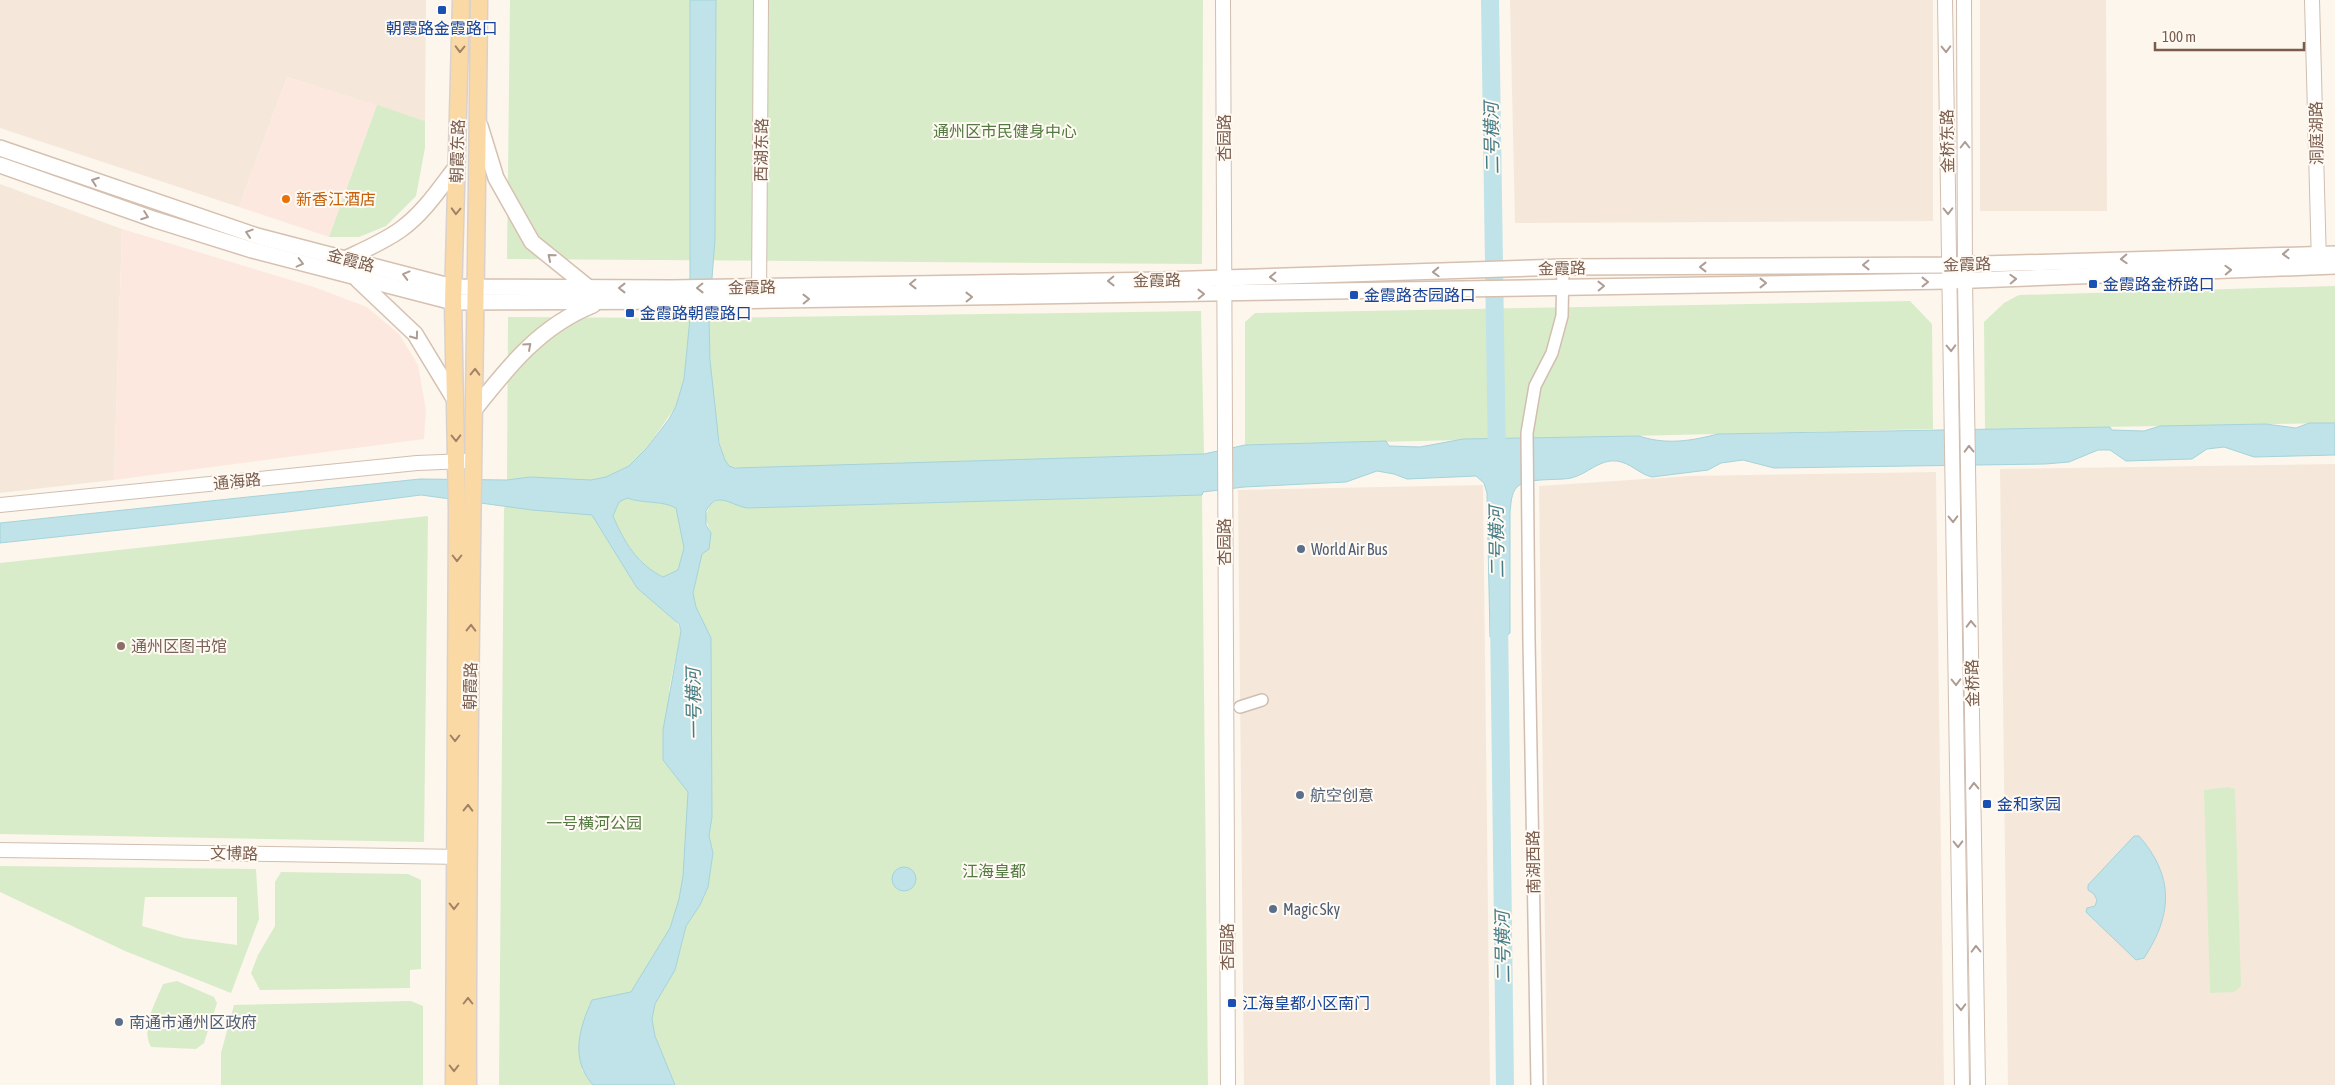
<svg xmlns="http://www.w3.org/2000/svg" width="2335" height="1085" font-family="'Asap Condensed','Noto Sans SC',sans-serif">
<rect width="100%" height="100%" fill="#fdf6ec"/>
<g fill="#f5e8da">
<polygon points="0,0 426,0 425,121 287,77 239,207 0,128"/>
<polygon points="1510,0 1933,0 1933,221 1515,223"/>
<polygon points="1980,0 2106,0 2107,211 1980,211"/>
<polygon points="0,184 122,229 114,480 0,493"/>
<polygon points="2335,464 2335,1085 2008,1085 2000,469"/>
<polygon points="1936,472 1944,1085 1547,1085 1539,486 1690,476"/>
<polygon points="1483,485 1490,1085 1244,1085 1238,490"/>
</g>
<g fill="#fde8e0">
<polygon points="287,77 377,105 329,237 239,207"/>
<polygon points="122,229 314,287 367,307 399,334 418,365 426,410 424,439 114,480"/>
</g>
<g fill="#d8ecc9" fill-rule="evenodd">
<polygon points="510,0 1203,0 1202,264 507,259"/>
<polygon points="377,105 425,121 425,148 416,196 386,226 359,237 329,237"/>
<polygon points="2335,286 2335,423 1985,429 1984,322 2004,303 2019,295"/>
<polygon points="1910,301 1932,324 1933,429 1245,445 1245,322 1255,313"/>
<path d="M 1201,311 L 1204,454 L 745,469 L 729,466 C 711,441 710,350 709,318 Z"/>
<polygon points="508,317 690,318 684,379 676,406 646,449 629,466 606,477 591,480 507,480"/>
<polygon points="1202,495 1208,1085 675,1085 655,1036 652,1019 655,1004 675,970 686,926 700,905 708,887 713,853 709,836 712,817 711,638 696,607 693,593 702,553 711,533 705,518 710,504 722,499 747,508"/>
<path d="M 627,498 C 644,504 661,500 676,508 L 684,548 L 678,570 L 663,577 C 637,564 624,542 613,516 L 619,502 Z"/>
<path d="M 508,505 L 532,510 L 592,514 L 637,588 L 674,618 L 681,631 L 669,690 L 674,774 L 688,791 C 688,833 687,889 670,927 C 660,950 645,972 631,993 L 592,1000 L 582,1070 L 593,1085 L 499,1085 L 504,508 Z"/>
<polygon points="428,516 424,842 0,834 0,563"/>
<polygon points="2228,787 2235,789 2241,986 2234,992 2210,993 2204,790"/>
<path d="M 0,866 L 256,869 L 259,919 L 231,993 L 125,951 L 0,892 ZM 145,897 L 237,897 L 237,945 L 184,938 L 142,926 Z"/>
<polygon points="281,872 408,874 421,880 421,969 410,970 410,988 260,990 251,973 258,955 275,926 275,882"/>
<path d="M 177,981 L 214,997 L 217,1003 L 204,1043 L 196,1049 L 151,1047 C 140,1028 156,1002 163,984 Z"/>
<polygon points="411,1001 423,1006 423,1085 221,1085 221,1053 234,1005"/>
</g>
<g fill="#bfe3e8" stroke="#a5d3da" fill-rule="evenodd">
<path d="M 690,0 L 716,0 L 715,239 L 709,318 L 710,360 L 719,443 L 725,460 L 729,466 L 735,468 L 1204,454 L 1245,445 L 1386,441 L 1389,446 L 1420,447 L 1463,439 L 1639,436 C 1666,445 1691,441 1718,434 L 2110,427 L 2112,430 L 2144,431 L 2160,426 L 2266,424 L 2296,428 L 2309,423 L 2335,423 L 2335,455 L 2254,457 L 2224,447 L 2207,449 L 2192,459 L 2126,461 L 2110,450 L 2098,450 L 2069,462 L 2045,464 L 1774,468 L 1743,460 L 1721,463 L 1708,470 L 1652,477 C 1639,474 1631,463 1617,461 C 1599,459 1588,474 1571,478 C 1558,481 1527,477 1517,487 C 1511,493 1511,504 1510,512 L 1510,633 L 1499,642 L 1490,637 L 1487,493 L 1484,483 L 1476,476 L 1407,479 L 1394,474 L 1377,471 L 1346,482 L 1244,487 L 1203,492 L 1202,495 L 747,508 C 730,505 717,490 706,511 L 706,525 L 711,533 L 709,549 L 702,554 L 693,593 L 696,607 L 711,638 L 712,817 L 709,836 L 713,853 L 708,887 L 700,905 L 686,926 L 675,970 L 655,1004 L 652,1019 L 655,1036 L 675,1085 L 593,1085 C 570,1059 579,1029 592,1000 L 631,992 L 670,928 L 679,899 L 683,876 L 688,792 L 663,760 L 663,730 L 681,631 L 679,624 L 637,588 L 592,515 L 532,510 L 421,495 L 287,512 L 0,543 L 0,523 L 420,479 L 507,480 L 530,477 L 591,480 L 606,477 L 629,466 L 646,449 L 669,419 L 676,406 L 684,379 L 690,318 ZM 627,498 C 644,504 661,500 676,508 L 684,548 L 678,570 L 663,577 C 637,564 624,542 613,516 L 619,502 Z"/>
<path d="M 2134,836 L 2139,836 C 2174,876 2173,914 2144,958 L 2136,960 L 2086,912 L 2087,908 L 2095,906 L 2097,900 L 2094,894 L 2088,890 L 2088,885 Z"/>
<circle cx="904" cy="879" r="12"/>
</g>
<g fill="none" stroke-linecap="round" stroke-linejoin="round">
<g stroke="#bfe3e8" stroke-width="18">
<polyline points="1490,0 1497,462"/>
<polyline points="1499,618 1505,1085"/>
</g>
<defs>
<g id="minor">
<polyline points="1240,707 1262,700"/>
<polyline points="1537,1085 1529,640 1527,433 1535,386 1552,353 1562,316 1563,267"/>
</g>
<g id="tertiary">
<polyline points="1223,0 1228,1085"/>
<polyline points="1945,0 1962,1085"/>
<polyline points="1964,0 1965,281 1978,1085"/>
<polyline points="2312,0 2319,264"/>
<polyline points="759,297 761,0"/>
<polyline points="0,505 417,463 467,461"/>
<polyline points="0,850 464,857"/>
</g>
<g id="secondary">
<polyline points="480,126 496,178 532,242 589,288"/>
<polyline points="0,148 257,236 453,287 671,288 1162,280 1563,267 1949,265 2335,254"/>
<polyline points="0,165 156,220 252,250 453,302 723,301 1949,281 2335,266"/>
<path d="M 345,259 C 364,250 383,242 400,230 C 423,214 440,188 457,166"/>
<polyline points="358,280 415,334 455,400"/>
<path d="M 474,410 C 508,367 540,326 593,305"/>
</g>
<g id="primary">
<polyline points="454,1085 457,510 453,302 461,0"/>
<path d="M 468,1085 C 467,723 476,362 479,0"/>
</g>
</defs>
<use href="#minor" stroke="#d1beb0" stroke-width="14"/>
<use href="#tertiary" stroke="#d1beb0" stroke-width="16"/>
<use href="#secondary" stroke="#d6c0b0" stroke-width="18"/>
<use href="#primary" stroke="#dad1cd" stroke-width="19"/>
<use href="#minor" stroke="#fff" stroke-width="11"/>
<use href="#tertiary" stroke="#fff" stroke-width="14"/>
<use href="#secondary" stroke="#fff" stroke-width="15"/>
<use href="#primary" stroke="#fbd9a5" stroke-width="16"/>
</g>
<defs><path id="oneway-chevron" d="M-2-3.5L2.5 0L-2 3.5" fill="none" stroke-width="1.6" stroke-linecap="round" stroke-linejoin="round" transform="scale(1.25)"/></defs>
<g stroke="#a18267">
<use href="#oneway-chevron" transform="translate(460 49) rotate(91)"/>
<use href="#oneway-chevron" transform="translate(456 211) rotate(92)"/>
<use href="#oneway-chevron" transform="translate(475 372) rotate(-89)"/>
<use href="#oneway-chevron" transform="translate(456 438) rotate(89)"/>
<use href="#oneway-chevron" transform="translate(457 558) rotate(90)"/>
<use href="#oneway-chevron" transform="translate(471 628) rotate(-89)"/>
<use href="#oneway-chevron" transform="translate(455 738) rotate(90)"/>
<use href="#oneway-chevron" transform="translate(468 808) rotate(-89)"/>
<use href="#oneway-chevron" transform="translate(454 906) rotate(90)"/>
<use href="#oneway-chevron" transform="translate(468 1001) rotate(-90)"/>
<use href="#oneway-chevron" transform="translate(454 1068) rotate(90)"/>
</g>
<g stroke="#af9d94">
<use href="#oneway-chevron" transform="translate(1946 49) rotate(89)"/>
<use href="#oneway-chevron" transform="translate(1965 145) rotate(-90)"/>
<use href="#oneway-chevron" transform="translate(95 181) rotate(-160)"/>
<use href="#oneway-chevron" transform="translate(1948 211) rotate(89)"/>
<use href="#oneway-chevron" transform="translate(145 216) rotate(20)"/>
<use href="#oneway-chevron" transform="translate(249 233) rotate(-162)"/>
<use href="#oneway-chevron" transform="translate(2286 254) rotate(178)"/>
<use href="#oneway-chevron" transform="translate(551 257) rotate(-140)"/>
<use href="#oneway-chevron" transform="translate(2124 259) rotate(178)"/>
<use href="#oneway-chevron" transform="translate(300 263) rotate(14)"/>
<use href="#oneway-chevron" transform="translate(1866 265) rotate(179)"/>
<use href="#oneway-chevron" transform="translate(1703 267) rotate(180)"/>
<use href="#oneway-chevron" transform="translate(2228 270) rotate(-2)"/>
<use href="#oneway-chevron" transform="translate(1436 272) rotate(178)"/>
<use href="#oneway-chevron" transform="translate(406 275) rotate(-165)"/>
<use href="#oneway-chevron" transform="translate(1273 277) rotate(178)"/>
<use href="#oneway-chevron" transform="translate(2013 279) rotate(-2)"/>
<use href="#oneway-chevron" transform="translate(1111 281) rotate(179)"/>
<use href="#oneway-chevron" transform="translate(1925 282)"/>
<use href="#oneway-chevron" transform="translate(1763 283)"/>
<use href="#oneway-chevron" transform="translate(913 284) rotate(179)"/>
<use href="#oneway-chevron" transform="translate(1601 286) rotate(-1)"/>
<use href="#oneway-chevron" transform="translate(622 288) rotate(180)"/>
<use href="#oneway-chevron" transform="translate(700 288) rotate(179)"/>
<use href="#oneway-chevron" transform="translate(1201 294) rotate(-1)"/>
<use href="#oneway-chevron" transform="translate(969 297) rotate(-1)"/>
<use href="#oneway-chevron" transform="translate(806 299) rotate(-1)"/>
<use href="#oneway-chevron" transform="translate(415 336) rotate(54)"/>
<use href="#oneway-chevron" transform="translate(528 346) rotate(-42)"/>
<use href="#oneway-chevron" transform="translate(1951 348) rotate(89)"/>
<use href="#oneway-chevron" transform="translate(1969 449) rotate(-91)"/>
<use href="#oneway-chevron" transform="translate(1953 519) rotate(89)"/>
<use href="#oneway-chevron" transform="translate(1971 624) rotate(-91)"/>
<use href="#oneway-chevron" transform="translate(1956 682) rotate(89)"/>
<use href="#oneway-chevron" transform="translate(1974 786) rotate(-91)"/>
<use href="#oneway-chevron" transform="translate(1958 844) rotate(89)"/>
<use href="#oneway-chevron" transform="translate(1976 949) rotate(-91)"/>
<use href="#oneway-chevron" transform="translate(1961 1007) rotate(89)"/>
</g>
<g fill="#1a4fb4" stroke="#fffaf3" stroke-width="2">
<rect x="437" y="5" width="10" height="10" rx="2.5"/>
<rect x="2088" y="279" width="10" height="10" rx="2.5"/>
<rect x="1349" y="290" width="10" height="10" rx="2.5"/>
<rect x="625" y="308" width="10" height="10" rx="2.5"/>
<rect x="1982" y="799" width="10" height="10" rx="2.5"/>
<rect x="1227" y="998" width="10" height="10" rx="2.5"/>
</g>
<circle fill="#e8710a" stroke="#fffaf3" stroke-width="2" cx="286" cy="199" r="5"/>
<g fill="#5c6f8a" stroke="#fffaf3" stroke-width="2">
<circle cx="1301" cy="549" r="5"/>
<circle cx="1300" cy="795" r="5"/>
<circle cx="1273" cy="909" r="5"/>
<circle cx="119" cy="1022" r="5"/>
</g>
<circle fill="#8d6e63" stroke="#fffaf3" stroke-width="2" cx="121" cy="646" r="5"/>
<g text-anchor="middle" stroke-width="4" stroke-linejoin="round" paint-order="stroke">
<g font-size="16" fill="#164399" stroke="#fffaf3" text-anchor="start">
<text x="442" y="34" text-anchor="middle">朝霞路金霞路口</text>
<text x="2103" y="290">金霞路金桥路口</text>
<text x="1364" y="301">金霞路杏园路口</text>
<text x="640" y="319">金霞路朝霞路口</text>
<text x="1997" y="810">金和家园</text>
<text x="1242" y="1009">江海皇都小区南门</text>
</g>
<g font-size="16" fill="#537a41" stroke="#fffaf3">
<text x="1005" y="137">通州区市民健身中心</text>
<text x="594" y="829">一号横河公园</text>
<text x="994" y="877">江海皇都</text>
</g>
<g font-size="16" fill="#7a5c4d" stroke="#fffaf3">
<text transform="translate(2316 133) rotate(-91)" y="6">洞庭湖路</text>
<text transform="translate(1224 138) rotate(-90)" y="6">杏园路</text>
<text transform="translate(1947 141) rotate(-91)" y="6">金桥东路</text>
<text transform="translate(761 150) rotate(-89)" y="6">西湖东路</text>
<text transform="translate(457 151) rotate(-88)" y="6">朝霞东路</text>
<text transform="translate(351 260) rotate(15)" y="6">金霞路</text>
<text transform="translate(1967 264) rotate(-2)" y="6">金霞路</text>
<text transform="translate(1562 268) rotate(-1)" y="6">金霞路</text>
<text transform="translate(1157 280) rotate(-1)" y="6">金霞路</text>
<text transform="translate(752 287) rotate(-1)" y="6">金霞路</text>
<text transform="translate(237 481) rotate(-6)" y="6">通海路</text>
<text transform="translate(1224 542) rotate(-90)" y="6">杏园路</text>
<text transform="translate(1972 683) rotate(-91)" y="6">金桥路</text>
<text transform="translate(470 686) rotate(-89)" y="6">朝霞路</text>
<text transform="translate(234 853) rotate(1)" y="6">文博路</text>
<text transform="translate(1533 862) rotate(-91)" y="6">南湖西路</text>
<text transform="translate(1227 947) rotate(-90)" y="6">杏园路</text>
</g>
<g font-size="16" fill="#c56008" stroke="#fffaf3" text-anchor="start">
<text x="296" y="205">新香江酒店</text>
</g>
<g font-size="16" fill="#4e5e75" stroke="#fffaf3" text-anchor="start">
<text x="1311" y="555">World Air Bus</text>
<text x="1310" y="801">航空创意</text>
<text x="1283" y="915">Magic Sky</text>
<text x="129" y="1028">南通市通州区政府</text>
</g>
<g font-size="16" fill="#785e54" stroke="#fffaf3" text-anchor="start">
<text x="131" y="652">通州区图书馆</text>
</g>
<g font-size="18" font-style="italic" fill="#437c86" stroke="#fffaf3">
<text transform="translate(1492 138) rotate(-91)" y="6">二号横河</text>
<text transform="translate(1497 542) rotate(-91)" y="6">二号横河</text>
<text transform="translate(694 704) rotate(-91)" y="6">一号横河</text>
<text transform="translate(1503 947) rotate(-91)" y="6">二号横河</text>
</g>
</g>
<path d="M2155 42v8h149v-8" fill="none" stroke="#7a5c4d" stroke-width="2.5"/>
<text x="2162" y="42" font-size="15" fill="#7a5c4d" stroke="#fffaf3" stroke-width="4" paint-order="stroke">100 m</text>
</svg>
